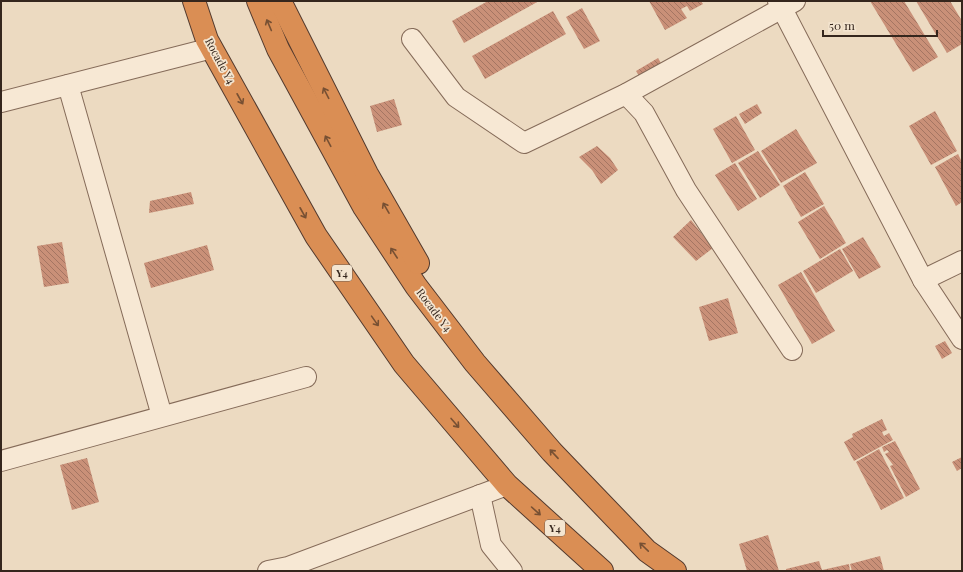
<svg xmlns="http://www.w3.org/2000/svg" width="963" height="572" font-family="'Playfair Display',serif">
<defs>
<pattern id="building-back-hatch" width="6" height="6" patternUnits="userSpaceOnUse"><rect width="6" height="6" fill="#c99078"/><path d="M-1 5l2 2M0 0l6 6M5-1l2 2" fill="none" stroke="#a47562"/></pattern>
</defs>
<rect width="100%" height="100%" fill="#ecdac1"/>
<g fill="url(#building-back-hatch)">
<polygon points="488,1 539,1 464,43 452,21"/>
<polygon points="649,1 701,1 703,4 690,11 687,6 681,9 687,18 665,30"/>
<polygon points="870,1 904,1 938,57 913,72"/>
<polygon points="916,1 950,1 962,21 962,44 947,53"/>
<polygon points="582,8 600,41 584,49 566,17"/>
<polygon points="553,11 566,34 485,79 472,56"/>
<polygon points="658,58 665,70 643,82 636,71"/>
<polygon points="394,99 402,125 377,132 370,106"/>
<polygon points="757,104 762,113 745,124 739,114"/>
<polygon points="935,111 957,151 931,165 909,126"/>
<polygon points="736,116 755,150 732,163 713,129"/>
<polygon points="796,129 817,163 781,183 761,151"/>
<polygon points="597,146 610,158 618,170 601,184 592,170 579,157"/>
<polygon points="758,151 780,185 760,198 738,163"/>
<polygon points="958,154 962,162 962,202 956,206 935,167"/>
<polygon points="735,163 757,199 738,211 715,175"/>
<polygon points="805,172 824,204 801,217 783,186"/>
<polygon points="191,192 194,204 149,213 150,201"/>
<polygon points="824,206 846,243 820,259 798,222"/>
<polygon points="691,220 713,248 696,261 673,237"/>
<polygon points="863,237 881,267 859,279 842,249"/>
<polygon points="62,242 69,283 44,287 37,246"/>
<polygon points="207,245 214,270 151,288 144,263"/>
<polygon points="840,249 853,271 816,293 803,271"/>
<polygon points="801,272 835,331 812,344 778,285"/>
<polygon points="728,298 738,333 709,341 699,307"/>
<polygon points="945,341 952,353 942,359 935,346"/>
<polygon points="882,419 887,430 882,432 884,436 889,433 893,440 854,461 844,442 853,437 852,434"/>
<polygon points="895,441 920,489 906,497 890,466 893,465 885,454 889,452 887,450 884,452 882,447"/>
<polygon points="879,449 904,498 881,510 856,462"/>
<polygon points="962,457 962,468 957,471 952,462"/>
<polygon points="87,458 99,502 72,510 60,465"/>
<polygon points="768,535 779,571 747,571 739,544"/>
<polygon points="880,556 884,571 852,571 850,564"/>
<polygon points="819,561 822,570 849,564 850,571 786,571 786,569"/>
</g>
<g fill="none" stroke-linecap="round" stroke-linejoin="round">
<defs>
<g id="minor">
<polyline points="778,1 923,280 962,339"/>
<polyline points="412,39 456,97 524,143 626,94 795,1"/>
<polyline points="68,85 162,416"/>
<polyline points="626,94 644,113 686,190 792,350"/>
<polyline points="1,102 212,48"/>
<polyline points="923,280 962,261"/>
<polyline points="1,461 306,377"/>
<polyline points="480,495 491,545 512,571"/>
<polyline points="268,571 288,567 507,485"/>
</g>
<g id="highway">
<polyline points="194,1 207,40 316,236 404,364 507,485 602,571"/>
<polyline points="258,1 278,49 364,207 416,286 475,363 552,452 647,551 675,571"/>
<polyline points="280,1 367,174 418,263"/>
</g>
</defs>
<use href="#minor" stroke="#856b59" stroke-width="22"/>
<use href="#highway" stroke="#533a2e" stroke-width="24"/>
<use href="#minor" stroke="#f7e8d4" stroke-width="20"/>
<use href="#highway" stroke="#da8e54" stroke-width="22"/>
</g>
<defs><path id="oneway-shaft" d="M-6 0H5M1.5-3L5.5 0L1.5 3" fill="none" stroke-width="1.6" stroke-linecap="round" stroke-linejoin="round"/></defs>
<g stroke="#775033">
<use href="#oneway-shaft" transform="translate(269 25) rotate(-113)"/>
<use href="#oneway-shaft" transform="translate(326 93) rotate(-117)"/>
<use href="#oneway-shaft" transform="translate(240 99) rotate(61)"/>
<use href="#oneway-shaft" transform="translate(328 141) rotate(-118)"/>
<use href="#oneway-shaft" transform="translate(386 208) rotate(-120)"/>
<use href="#oneway-shaft" transform="translate(303 213) rotate(61)"/>
<use href="#oneway-shaft" transform="translate(394 253) rotate(-123)"/>
<use href="#oneway-shaft" transform="translate(375 321) rotate(55)"/>
<use href="#oneway-shaft" transform="translate(455 423) rotate(49)"/>
<use href="#oneway-shaft" transform="translate(554 454) rotate(-133)"/>
<use href="#oneway-shaft" transform="translate(536 511) rotate(42)"/>
<use href="#oneway-shaft" transform="translate(644 547) rotate(-136)"/>
</g>
<g text-anchor="middle" stroke-width="3.5" stroke-linejoin="round" paint-order="stroke">
<g fill="#f4e5d0" stroke="#6e5f53" stroke-width="1">
<rect x="332" y="265" width="20" height="16" rx="3"/>
<rect x="545" y="520" width="20" height="16" rx="3"/>
</g>
<g font-size="10" font-weight="bold" fill="#35261d">
<text x="342" y="277">Y4</text>
<text x="555" y="532">Y4</text>
</g>
<g font-size="11" fill="#35261d" stroke="#f4e5d0">
<text transform="translate(220 61) rotate(62)" y="4">Rocade Y4</text>
<text transform="translate(434 310) rotate(53)" y="4">Rocade Y4</text>
</g>
</g>
<rect width="963" height="572" fill="none" stroke="#35261d" stroke-width="4"/>
<path d="M823 30v6h114v-6" fill="none" stroke="#35261d" stroke-width="2"/>
<text x="829" y="30" font-size="12" fill="#35261d" stroke="#f4e5d0" stroke-width="3" paint-order="stroke">50 m</text>
</svg>
